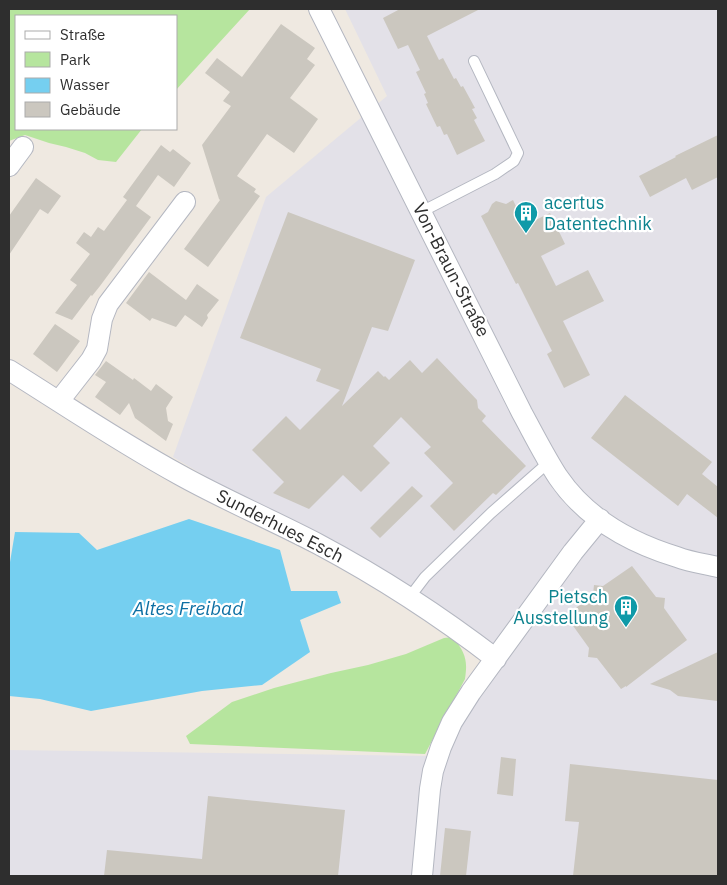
<svg xmlns="http://www.w3.org/2000/svg" width="727" height="885" viewBox="0 0 727 885" font-family="'IBM Plex Sans',sans-serif">
<style>
.industrial{fill:#e3e1e8}
.green{fill:#b6e59e}
.water{fill:#75cff0}
.building{fill:#cbc7bf}
.lines{fill:none;stroke-linecap:round;stroke-linejoin:round}
.service-casing{stroke:#b4b7c1;stroke-width:12}
.minor-casing{stroke:#b4b7c1;stroke-width:22}
.service{stroke:#fff;stroke-width:10}
.minor{stroke:#fff;stroke-width:20}
.labels{text-anchor:middle;stroke-width:4.5;stroke-linejoin:round;paint-order:stroke}
.culture-label{font-size:18px;fill:#0d838f;stroke:#fff;text-anchor:start}
.street-label{font-size:18px;fill:#2e2e2e;stroke:#fff}
.water-label{font-size:19px;font-style:italic;fill:#0d6fa3;stroke:#fff}
</style>
<rect width="100%" height="100%" fill="#efe9e1"/>
<path class="industrial" d="M345,9H718V876H9V750L428,756L495,647L173,457L266,197L387,96Z"/>
<path class="green" d="M9,9H250L176,90V16H16V129H142L116,162L98,160L85,153L66,147L49,143L25,135L9,141Z
M453,637C465,653 468,659 465,679L425,754L190,744L186,736L232,702L274,688L331,673L368,665L406,654L444,638Z"/>
<path class="water" d="M189,519L280,550L291,591H337L341,603L300,620L310,652L262,685L202,691L91,711L40,699L9,696V568L15,532L79,533L97,550Z"/>
<path class="building" d="M400,9H480L427,36L439,60L443,58L454,79L456,78L461,87L463,86L475,108L472,109L477,118L474,120L485,141L457,155L447,134L444,135L440,126L437,127L426,104L428,103L424,94L426,93L416,72L420,70L408,45L398,49L383,18Z
M281,24L315,48L307,59L315,65L290,98L318,119L294,153L267,134L237,176L256,189L254,192L260,196L208,267L184,249L220,200L219,199L202,145L231,106L223,101L230,92L205,73L217,58L242,77Z
M718,135V177L692,190L686,178L650,197L639,176L676,157L675,156Z
M161,145L170,152L173,149L191,163L174,187L158,175L136,206L151,217L100,286L92,296L91,295L72,320L55,313L77,285L70,280L90,254L76,243L84,232L91,237L98,227L104,231L127,200L123,197Z
M36,178L61,196L48,214L40,209L9,255V216Z
M513,200L525,225L550,213L565,244L541,256L556,286L588,270L604,301L563,321L590,375L564,388L547,354L552,351L518,283L516,284L481,216L488,212L492,204L496,201L506,204Z
M288,212L415,260L388,331L372,327L342,406L378,371L384,377L385,376L389,380L410,360L422,373L437,358L477,400L478,408L486,416L482,421L526,466L496,495L493,493L454,531L430,506L453,483L424,453L431,447L401,417L373,446L390,463L361,492L343,475L309,509L273,493L284,482L252,450L286,416L300,430L340,390L316,381L321,369L240,338Z
M149,272L186,300L197,284L219,300L207,315L208,318L202,327L185,315L176,327L152,318L150,321L126,303Z
M55,324L80,341L57,372L33,354Z
M106,361L133,380L134,378L151,391L156,384L173,397L166,408L168,421L173,424L166,441L135,418L129,403L120,415L95,397L106,382L95,375Z
M625,395L712,462L702,474L718,487V518L687,494L678,506L591,438Z
M412,486L423,496L380,538L370,528Z
M632,566L656,597L665,598L664,608L687,640L626,687V686L621,689L597,658L588,657L589,648L566,616L593,594L594,585L603,586Z
M718,652V691L717,701L678,696L670,690L650,684Z
M501,757L516,759L513,796L497,794Z
M570,764L718,780V876H573L579,822L565,821Z
M208,796L345,810L338,876H104L107,850L202,859Z
M445,828L471,831L466,876H440Z"/>
<g class="lines">
<g class="service-casing">
<path id="service" d="M421,212L495,174L514,161L518,153L474,61
M409,598L425,577L491,513L549,462"/>
</g>
<g class="minor-casing">
<path id="minor" d="M319,9L522,413C534,435 545,457 558,477C586,518 631,543 677,557C690,562 705,564 718,567
M9,166L23,147
M9,370C65,405 121,443 180,475C225,500 272,520 318,544C380,577 440,616 496,659
M59,401L91,360L97,349L102,319L108,304L185,202
M422,876L430,789L433,771L441,747L452,722L471,692L573,552L600,519"/>
</g>
<use href="#service" class="service"/>
<use href="#minor" class="minor"/>
</g>
<defs>
<g id="building-pin" transform="scale(1.25)"><path d="M0 17L-7.5 6A9.5 9.5 0 1 1 7.5 6Z" fill="#0f9aa8" stroke="#fff"/><path d="M-4-6H4V6H1V3H-1V6H-4ZM-2.5-4.3h1.7v1.8h-1.7ZM.8-4.3h1.7v1.8H.8ZM-2.5-1h1.7V.8h-1.7ZM.8-1h1.7V.8H.8Z" fill="#fff"/></g>
</defs>
<g fill-rule="evenodd">
<use href="#building-pin" x="526" y="213"/>
<use href="#building-pin" x="626" y="607"/>
</g>
<g class="labels">
<g class="culture-label">
<text x="544" y="209">acertus<tspan x="544" dy="21">Datentechnik</tspan></text>
<text x="608" y="603" text-anchor="end">Pietsch<tspan x="608" dy="21">Ausstellung</tspan></text>
</g>
<g class="street-label">
<text transform="translate(451 270) rotate(63)" y="6">Von-Braun-Straße</text>
<text transform="translate(280 526) rotate(27)" y="6">Sunderhues Esch</text>
</g>
<g class="water-label">
<text x="188" y="615">Altes Freibad</text>
</g>
</g>
<rect width="727" height="885" fill="none" stroke="#2e2e2e" stroke-width="20"/>
<rect x="15" y="15" width="162" height="115" fill="#ffffff" stroke="#ababab"/>
<rect x="25" y="31" width="25" height="8" fill="#ffffff" stroke="#ababab"/>
<text x="60" y="40" font-size="15" fill="#2e2e2e">Straße</text>
<rect x="25" y="52" width="25" height="15" fill="#b6e59e" stroke="#ababab"/>
<text x="60" y="65" font-size="15" fill="#2e2e2e">Park</text>
<rect x="25" y="78" width="25" height="15" fill="#75cff0" stroke="#ababab"/>
<text x="60" y="90" font-size="15" fill="#2e2e2e">Wasser</text>
<rect x="25" y="102" width="25" height="15" fill="#cbc7bf" stroke="#ababab"/>
<text x="60" y="115" font-size="15" fill="#2e2e2e">Gebäude</text>
</svg>
